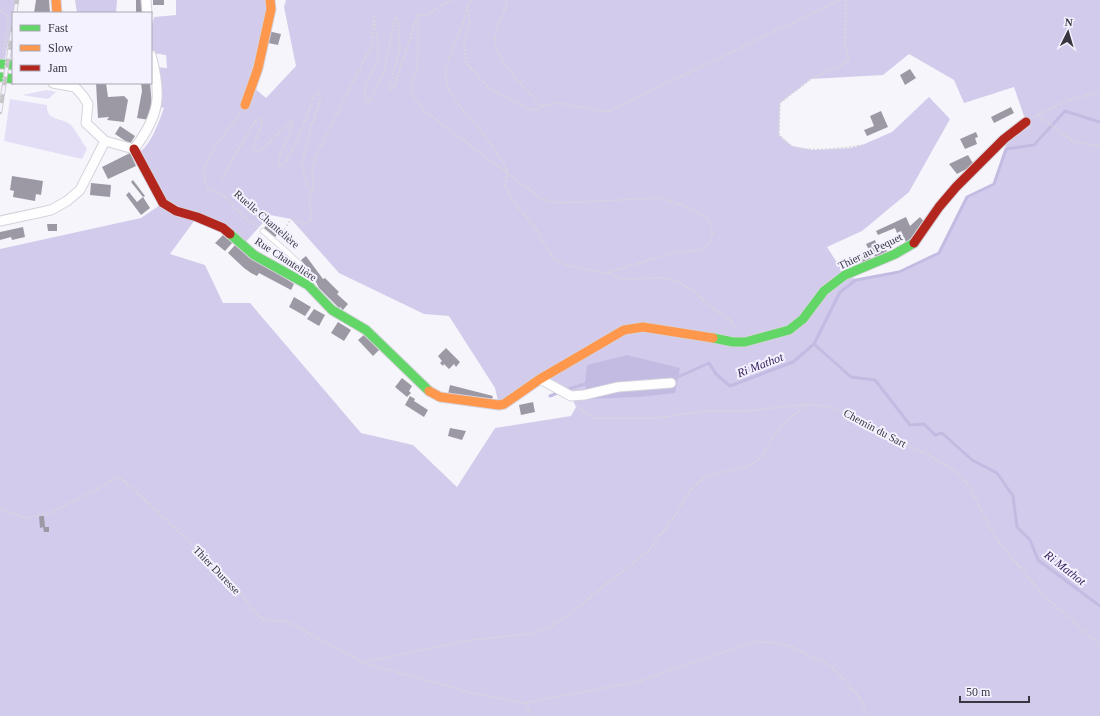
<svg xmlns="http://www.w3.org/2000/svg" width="1100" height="716" viewBox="0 0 1100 716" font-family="'Times New Roman',serif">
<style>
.green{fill:#e3def6}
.forest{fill:#d3cbec;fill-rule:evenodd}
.water{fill:#c4bbe2}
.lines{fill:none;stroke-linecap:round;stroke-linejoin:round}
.stream{stroke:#c4bbe2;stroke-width:3}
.building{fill:#9c99a5}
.lane-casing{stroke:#d5d2dc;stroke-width:6}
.street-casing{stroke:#d5d2dc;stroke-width:11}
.fast-casing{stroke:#d5d2dc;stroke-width:11}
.slow-casing{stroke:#d5d2dc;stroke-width:11}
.jam-casing{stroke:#d5d2dc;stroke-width:11}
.path{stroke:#d8d7da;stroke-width:1.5;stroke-dasharray:2 2;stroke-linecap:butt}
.lane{stroke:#fefefe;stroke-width:4.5}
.street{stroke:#fefefe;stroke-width:9}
.fast{stroke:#63d668;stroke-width:9}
.slow{stroke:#ff974d;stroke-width:9}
.jam{stroke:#b3261e;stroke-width:9}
.rail-casing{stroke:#c6c5c7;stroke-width:4.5}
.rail{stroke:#f4f2fe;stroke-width:3;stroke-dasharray:9;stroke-linecap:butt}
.path-bridge{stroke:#d8d7da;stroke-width:1.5;stroke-dasharray:2 2;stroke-linecap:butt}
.labels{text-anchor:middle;stroke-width:4;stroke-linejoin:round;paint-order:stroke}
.street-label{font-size:11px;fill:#393642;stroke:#f4f2fe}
.water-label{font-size:12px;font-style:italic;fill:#3a2363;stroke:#f4f2fe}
</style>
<rect width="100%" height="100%" fill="#f6f5fb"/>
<path class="green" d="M47,90L56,92L48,99L22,95Z
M10,99L47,105C46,122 63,117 71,125C77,132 82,142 87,149L82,159L4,141Z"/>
<path class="forest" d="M0,0H18L15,13H13V19L4,62H0Z
M75,0H117L116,13H77Z
M176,0H270L252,86L266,98L296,66L284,7L286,0H1100V716H0V249L141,218L163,203L137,154C150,147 159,122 164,108L156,106L154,67L167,68L166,55L151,53V28L154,17L176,15ZM909,54L954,80L964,103L1014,87L1026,122L1004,139L1006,149L994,184L967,197L939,253L899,272L856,279L845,275L827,247L862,231L909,192L950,119L929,97L892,132L862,145L850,148L813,150L792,146L779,135L780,103L811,79L883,75ZM270,215L291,219L339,273L424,314L449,316L495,388L499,405L540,379L571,396L576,407L571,416L495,428L457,487L413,445L361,433L250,303H223L205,265L170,254L197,217L243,245Z"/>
<path class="water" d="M627,355L680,368L675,393L639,397L587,399L585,383L587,365Z"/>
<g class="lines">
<path class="stream" d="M814,344L840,292L856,280L899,272L939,253L967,197L994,184L1006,149L1034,145L1065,111L1100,122
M674,377H678L709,363L716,374L730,386L793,362L814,344L851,377L875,380L910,425L924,424L935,435L942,433L972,460L997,473L1013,496L1017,527L1030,540L1038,560L1100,606
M565,390L588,383
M550,396L560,392"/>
</g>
<path class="building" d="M36,0H49L50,13H34Z
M136,0H143V13H136Z
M153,0H164V5H153Z
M268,31L281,34L278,45L268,43Z
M910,69L916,78L905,85L900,75Z
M96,83H106L108,97L124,96L128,100L124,122L107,120L109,117L98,118Z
M141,83H150L152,106L149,120L137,118L142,91Z
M1011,107L1014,113L994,123L991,117Z
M881,111L888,127L867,136L864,130L874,126L870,116Z
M120,126L135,136L130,144L115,134Z
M976,132L978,137L975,138L977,144L965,149L960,139Z
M130,153L136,166L108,179L102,167Z
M968,155L974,165L957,174L949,164Z
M12,176L43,181L41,195L36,194L35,201L13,197L14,191L10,190Z
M133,180L145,196L143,197L131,182Z
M91,183L111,185L110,197L90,195Z
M129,192L137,202L143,197L150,208L141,215L126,195Z
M906,217L910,226L920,217L926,224L915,237L906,242L901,231L897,233L895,228L878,235L876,231Z
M269,222L280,231L275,237L264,228Z
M47,224H57V231H48Z
M23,227L25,237L12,240L11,237L0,240V232Z
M224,234L233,242L225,251L215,243Z
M875,240L878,247L884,245L887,251L875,257L872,249L869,250L866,244Z
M235,245L294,284L291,290L259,273L257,276L251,273L244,268L228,253Z
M867,250L871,259L861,263L857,255Z
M306,256L323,279L325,278L339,292L337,294L348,304L343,310L340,307L339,308L319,288L312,274L301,260Z
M294,297L311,307L305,316L289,307Z
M314,309L325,315L319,326L307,319Z
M338,322L351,330L344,341L331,333Z
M365,334L379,350L373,356L358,340Z
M446,348L460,362L456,367L454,364L449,369L444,364L443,366L440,363L442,361L438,356Z
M402,378L412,386L409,391L411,393L407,397L395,387Z
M450,385L493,396L491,402L448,394Z
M410,396L415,399L414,401L428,410L424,417L405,405Z
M533,402L535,412L521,415L519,405Z
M450,428L466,431L462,440L448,436Z
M39,516H44L45,527H49V532H44L43,527L40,528Z"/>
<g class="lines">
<g class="lane-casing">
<path id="lane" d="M263,231L285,250L305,269L307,282"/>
</g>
<g class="street-casing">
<path id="street" d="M146,0L147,13
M53,83L75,87L83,96L88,104L86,123L105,141L134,149C160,115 162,95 151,55
M0,221L51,210L67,201L80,190L105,141
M540,379L571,396L584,395L618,387L671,383"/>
</g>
<g class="fast-casing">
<path id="fast" d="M0,64L13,65
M0,77L13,79
M230,234L254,255L308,285L332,310L366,330L429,391
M713,338L733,342H745L789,330L803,319L824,291L845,275L895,254L914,243"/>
</g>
<g class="slow-casing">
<path id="slow" d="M56,0L57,13
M245,105L258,68L271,9L270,0
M429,391L440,397L499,405L504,404L540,379L624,330L643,327L713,338"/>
</g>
<g class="jam-casing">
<path id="jam" d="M134,149L163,203L176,211L197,217L223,228L230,234
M914,243L939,207L956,187L1004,139L1026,122"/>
</g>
<path class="path" d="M451,0L426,15L418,14V49L417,69L411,85L414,97L424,111L542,199L556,203L661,198L693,209L708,219L713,232L709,244L700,250L672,253L606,273
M471,0C466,7 466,15 463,23C457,39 449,53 446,70C442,93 471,118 484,135C492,145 499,157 506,168L507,173L505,187L513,201L534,226L552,257L565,265L606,273L622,279L661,278L679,282L696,293L714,309L731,321L738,331
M507,0C505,14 495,26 495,41C496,60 528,91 540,106L559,103L600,111H609L840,0
M846,0L845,44L849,59L845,63L811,79L780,103L779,134C782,138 786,142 790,145C803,153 847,148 862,145
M468,6L470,21L464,42L466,63L489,88L528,109L539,110L540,106
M0,10L8,17V28H11L8,46
M3,53L8,28
M240,114C230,128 205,156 204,173C204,179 206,184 208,189L224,196L244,217L258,227
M1038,115L1074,142L1100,146
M1034,117C1054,105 1077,96 1100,93
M221,180L255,121L259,119L262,120C261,130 255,139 253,148L257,152L263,149L292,120C292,137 279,149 278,166L284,164L297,141L314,97L317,93H320V102L310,129L302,164L308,189L313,191
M280,236L291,219L303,224L312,220L309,201L314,186L312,172L316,156L343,101L372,45L374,15L378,46V59L366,84L365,93L367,103L372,99L385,67L395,17L398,21L400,50L390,85V89L394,87L418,14
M576,406L593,418H655L705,411H746L808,404L832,407L857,417L894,440L927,454L955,471L970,486L979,506L996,538L1041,593L1100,645
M0,509L27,518L48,514L120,477L234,584L253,610L261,618L270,621H286L364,663L476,694L526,703L531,716
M365,662L464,641L537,633L563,619L649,550L676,514L692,488L706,476L746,467L762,457L772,438L786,421L808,404
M526,703L640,681L756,641L785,644L830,665L861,699L867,716"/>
<use href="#lane" class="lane"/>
<use href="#street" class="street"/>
<use href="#fast" class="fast"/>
<use href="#slow" class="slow"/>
<use href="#jam" class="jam"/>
<g class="rail-casing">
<path id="rail" d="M15,13L17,0
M0,112L13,27"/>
</g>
<use href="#rail" class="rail"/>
<path class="path-bridge" d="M0,99L8,46"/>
</g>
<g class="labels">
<g class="street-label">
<text transform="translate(267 219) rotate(41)" y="4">Ruelle Chantelière</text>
<text transform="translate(870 251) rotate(-26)" y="4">Thier au Pequet</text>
<text transform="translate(286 259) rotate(33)" y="4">Rue Chantelière</text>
<text transform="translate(875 428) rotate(28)" y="4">Chemin du Sart</text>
<text transform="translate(217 570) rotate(46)" y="4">Thier Duresse</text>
</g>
<g class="water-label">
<text transform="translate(760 365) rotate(-21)" y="4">Ri Mathot</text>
<text transform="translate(1065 568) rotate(38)" y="4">Ri Mathot</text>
</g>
</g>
<rect x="12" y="12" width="140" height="72" fill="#f4f2fe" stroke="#a9a7b3"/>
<rect x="20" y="25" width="20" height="6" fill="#63d668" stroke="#a9a7b3"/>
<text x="48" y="32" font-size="12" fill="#393642">Fast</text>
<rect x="20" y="45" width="20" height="6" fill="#ff974d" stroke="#a9a7b3"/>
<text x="48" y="52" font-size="12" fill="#393642">Slow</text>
<rect x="20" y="65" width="20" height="6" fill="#b3261e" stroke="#a9a7b3"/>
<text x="48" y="72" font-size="12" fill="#393642">Jam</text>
<g transform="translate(1068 32) rotate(5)" stroke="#f4f2fe" stroke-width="3" paint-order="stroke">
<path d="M0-3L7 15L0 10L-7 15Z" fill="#393642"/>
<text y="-6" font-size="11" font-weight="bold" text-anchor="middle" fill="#393642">N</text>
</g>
<path d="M960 696v6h69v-6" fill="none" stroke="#393642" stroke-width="2"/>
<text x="966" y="696" font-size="12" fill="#393642" stroke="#f4f2fe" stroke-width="3" paint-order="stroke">50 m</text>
</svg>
